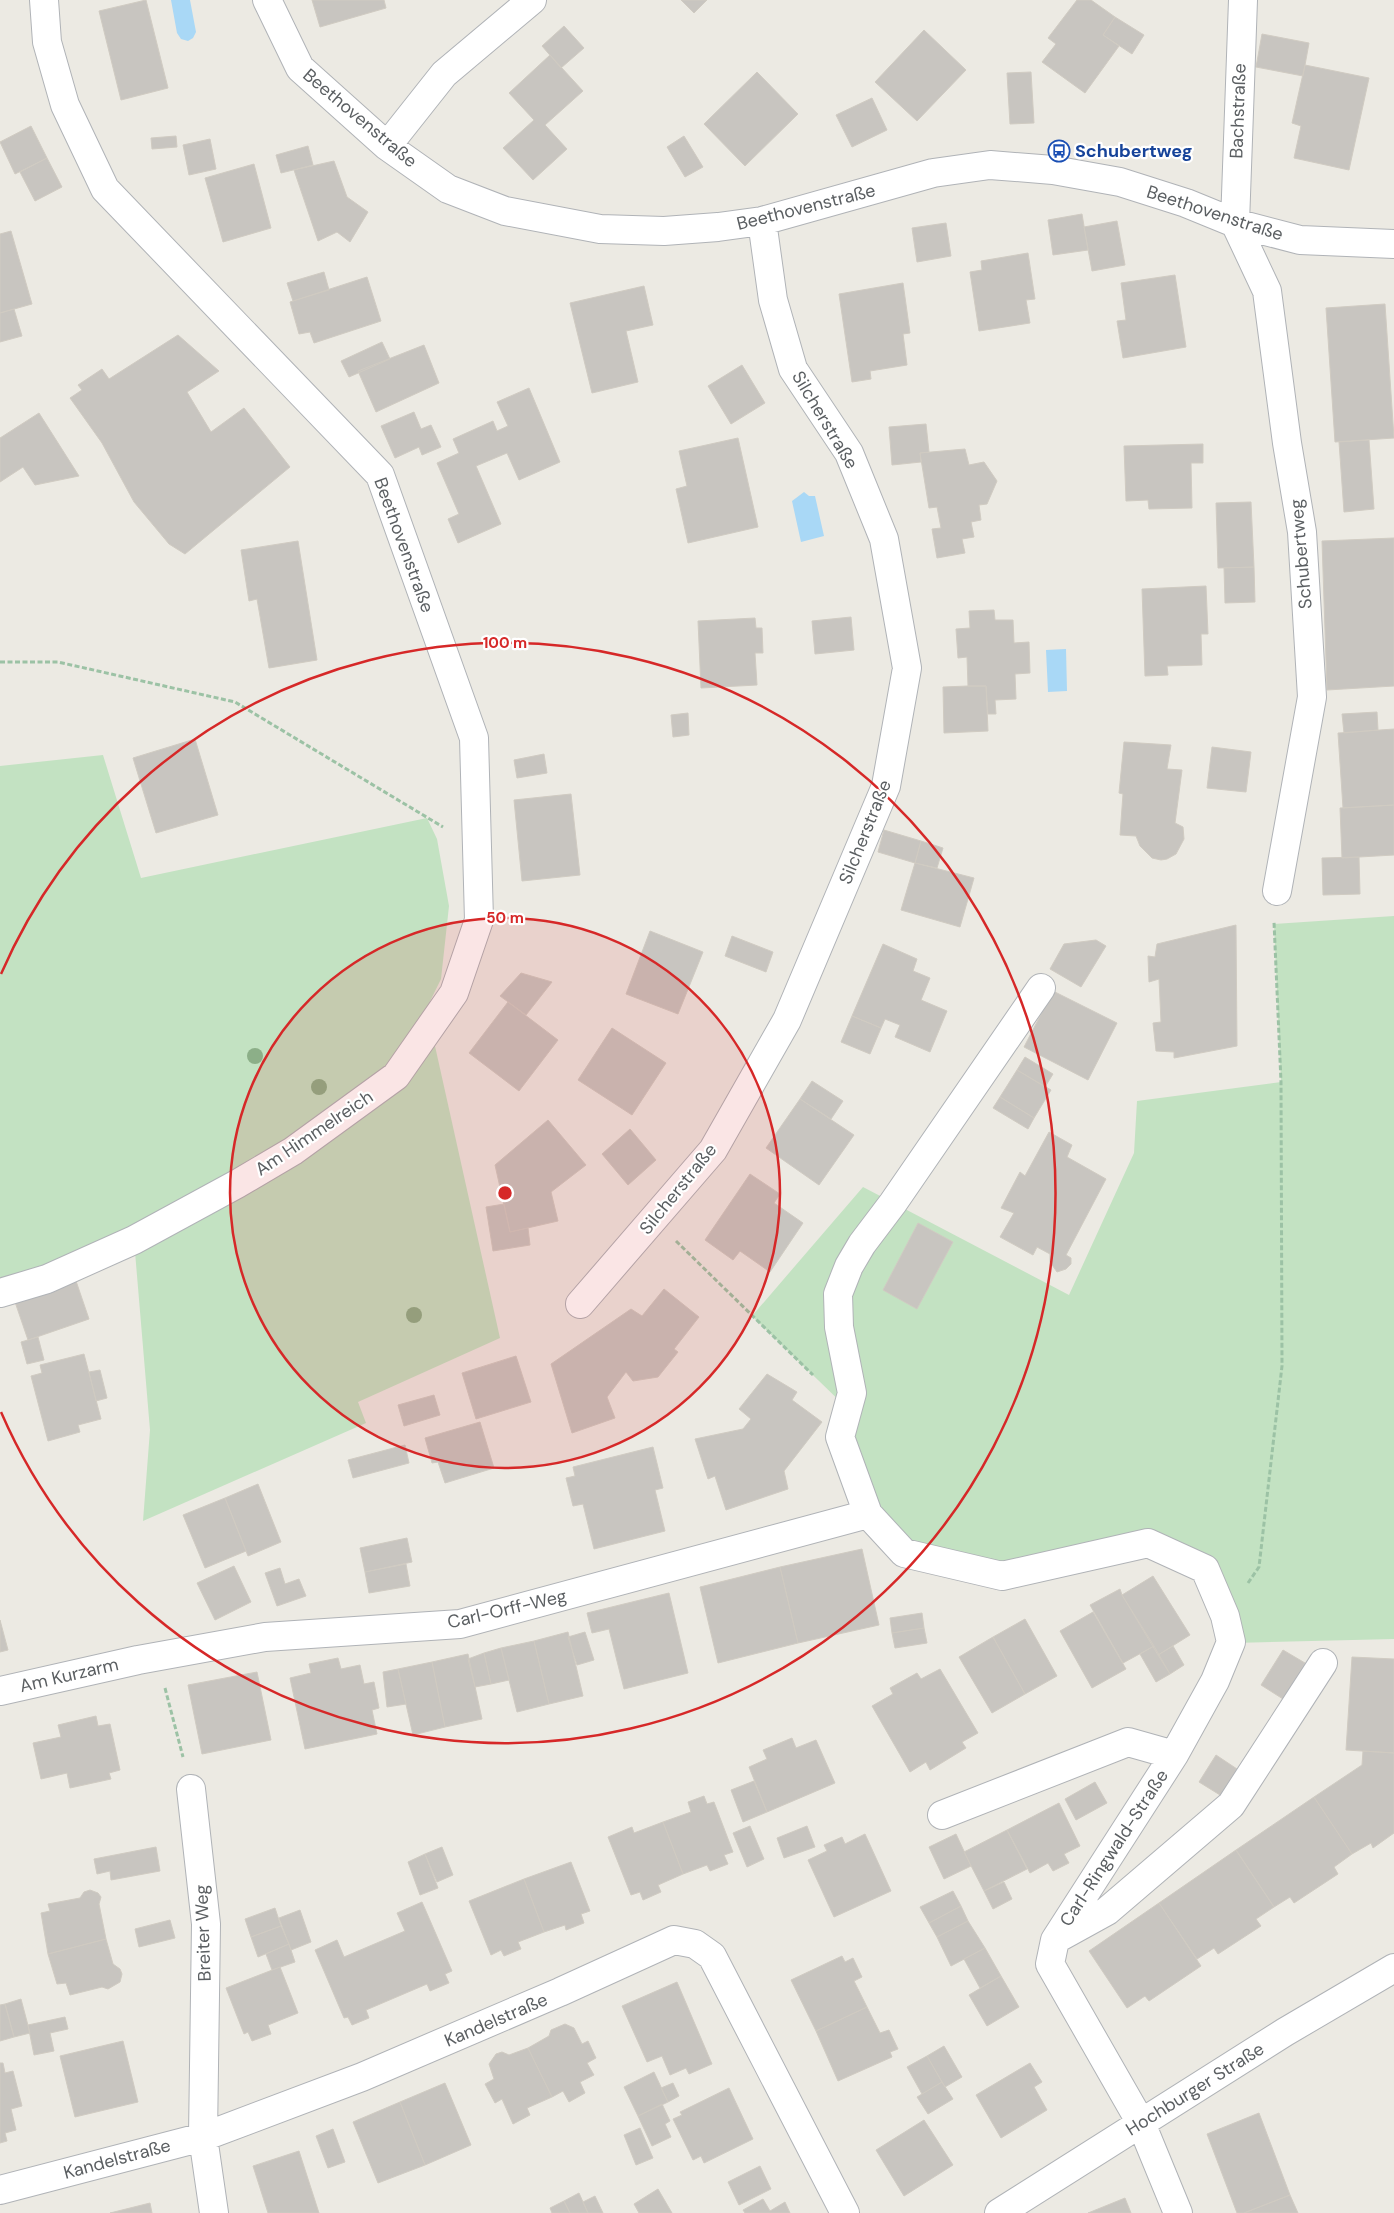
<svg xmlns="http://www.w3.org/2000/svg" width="1394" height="2213" viewBox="0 0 1394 2213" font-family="'DM Sans',sans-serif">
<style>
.green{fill:#c3e2c2}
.water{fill:#a9d8f6}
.building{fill:#c8c5c0;stroke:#d0cbc2}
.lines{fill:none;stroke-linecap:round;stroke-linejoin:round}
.minor-casing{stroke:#b0b3b7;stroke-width:30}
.path{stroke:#9cc2a5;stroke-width:3;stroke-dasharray:5 2.5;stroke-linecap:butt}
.minor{stroke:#fff;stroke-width:28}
.tree{fill:#8caf88}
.ring{fill:none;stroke:#d62828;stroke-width:2.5}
.labels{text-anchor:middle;stroke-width:4.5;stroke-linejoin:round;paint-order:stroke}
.street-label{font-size:18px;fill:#5b5f62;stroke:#fff}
.transit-label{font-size:18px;font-weight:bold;fill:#164399;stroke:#fff;text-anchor:start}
.centre{fill:#d62828;stroke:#fff;stroke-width:2.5}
.ring-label{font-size:15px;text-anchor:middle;font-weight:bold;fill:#d62828;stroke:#fff;stroke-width:4.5;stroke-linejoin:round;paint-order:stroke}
</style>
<rect width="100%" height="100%" fill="#eceae3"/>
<path class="green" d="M103,755L141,878L427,818L437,839L449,906L441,979L418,1026L435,1046L500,1338L358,1402L366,1423L143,1521L150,1430L134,1240L0,1290V766Z
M1394,916V1639L1233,1643L1210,1566L1151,1540L1001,1573L906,1551L872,1510L843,1437L850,1411L752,1316L863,1187L1069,1295L1134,1153L1137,1101L1281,1082L1274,924Z"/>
<path class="water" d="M171,0H190L196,32L193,38L188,41L181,39L177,33Z
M804,492L809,496H815L824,536L801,542L792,501Z
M1066,649L1067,691L1048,692L1046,650Z"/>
<path class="building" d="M146,0L168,88L121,100L99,11Z
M312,0H384L386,8L320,27Z
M681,0H707L694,13Z
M1077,0H1091L1115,17L1103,35L1119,46L1085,93L1042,62L1056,44L1048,38Z
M1115,17L1144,35L1132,54L1103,35Z
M564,26L584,48L561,68L542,46Z
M924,30L966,70L917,121L875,82Z
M1262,34L1309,43L1303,76L1256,67Z
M550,55L583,91L545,125L567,149L533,180L503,148L534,120L509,93Z
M1305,65L1369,78L1349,170L1294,158L1301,126L1292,123Z
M757,72L798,114L745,166L704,124Z
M1031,72L1034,123L1010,124L1007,73Z
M872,98L887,130L852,147L836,115Z
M31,126L47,158L15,174L0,142Z
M176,136L177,147L152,149L151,138Z
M684,136L703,167L685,177L667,147Z
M210,139L216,169L189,175L183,145Z
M308,146L313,165L281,173L276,155Z
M47,158L62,187L35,201L20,172Z
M334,161L347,197L368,212L350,242L337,232L318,241L294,170Z
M254,164L271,228L223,242L205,178Z
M1082,214L1088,250L1053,255L1048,220Z
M1117,221L1125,265L1092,271L1084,227Z
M946,223L951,256L917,262L912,228Z
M11,231L32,304L0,313V234Z
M1028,253L1035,299L1026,300L1030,323L979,331L970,272L982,270L981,261Z
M324,272L329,290L293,301L287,283Z
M1175,275L1186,347L1123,358L1117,321L1126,320L1121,283Z
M367,277L381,321L314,343L310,332L299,334L290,302Z
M903,283L910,333L903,334L907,365L870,371L871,379L852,382L839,294Z
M644,286L653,325L626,331L638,382L592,393L570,303Z
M1385,304L1394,438L1335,442L1326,308Z
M14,309L22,336L0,342V313Z
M178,335L219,371L187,392L211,432L244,408L290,467L185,554L169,544L134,502L102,443L70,398L82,390L78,385L102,369L109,379Z
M382,342L390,359L349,377L341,361Z
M424,345L439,383L376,412L358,371Z
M742,365L765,403L731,424L708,386Z
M529,388L560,462L519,480L507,453L476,466L501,524L458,543L448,519L459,514L437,463L459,453L453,439L493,421L497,431L508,426L497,402Z
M414,412L421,429L431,425L441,447L422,455L419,447L395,458L381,426Z
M39,413L79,476L35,485L23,467L0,482V438Z
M926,424L929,452L920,453L921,462L892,465L889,427Z
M738,438L758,527L688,543L676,489L687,486L679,451Z
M1369,440L1374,509L1344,512L1339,442Z
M1203,444V463H1191L1192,508L1149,509L1148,500L1126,501L1124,446Z
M965,449L969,465L984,462L997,481L987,504L979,505L981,520L971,522L974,537L962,539L965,553L937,558L932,529L941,528L937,507L929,508L920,453Z
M1251,502L1254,567L1218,568L1216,503Z
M1394,538V686L1327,690L1322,541Z
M298,541L317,660L269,668L257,599L249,601L241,550Z
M1254,567L1255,602L1225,603L1224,568Z
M1206,586L1208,634H1201L1202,665L1167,666L1168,675L1145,676L1142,589Z
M994,610L995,620H1013L1014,643L1029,642L1030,673L1015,674L1016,699L995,700L996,714H988L986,686H968L967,657L958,658L956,629L970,628L969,611Z
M851,617L854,650L815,654L812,621Z
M755,618L756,628H762L763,653H755L757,685L701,688L698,621Z
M968,686H986L988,731L944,733L943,687Z
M1377,712L1378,730L1344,733L1342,714Z
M688,713L689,735L673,737L671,715Z
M1394,729V805L1343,808L1338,733Z
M195,739L218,815L156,833L133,758Z
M1124,742L1171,745L1167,769L1182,770L1175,823L1183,827L1184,839L1176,854L1167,859L1161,860L1152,858L1140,846L1136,836L1120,835L1123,794L1119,793Z
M1212,747L1251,752L1246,792L1207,788Z
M544,754L547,773L517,778L514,760Z
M571,794L580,875L522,881L514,800Z
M1394,805V855L1342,858L1340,808Z
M884,830L921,841L915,863L878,852Z
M921,841L943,848L937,868L915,863Z
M1359,857L1360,894L1323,895L1322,858Z
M915,863L974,878L960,927L901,910Z
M1236,925L1237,1046L1174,1058V1052L1156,1051L1153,1023L1161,1022L1159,979L1149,982L1148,956L1155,957L1157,944Z
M650,931L703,952L678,1014L626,994Z
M732,936L773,952L766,972L725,956Z
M1096,940L1106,946L1081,987L1050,969L1064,944Z
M883,944L917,959L913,971L930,978L921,1000L947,1011L930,1052L895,1037L900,1025L885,1019L881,1028L852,1016Z
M521,973L552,982L526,1015L500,996Z
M1053,991L1117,1023L1088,1080L1024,1047Z
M508,1002L558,1040L519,1091L469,1053Z
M852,1016L881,1028L870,1054L841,1042Z
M612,1028L666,1063L632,1115L578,1080Z
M1025,1057L1053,1074L1045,1087L1017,1070Z
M1017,1070L1051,1090L1034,1118L1000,1097Z
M812,1081L843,1101L831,1119L800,1099Z
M1000,1097L1034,1118L1028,1129L993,1108Z
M800,1099L854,1135L819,1185L766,1148Z
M548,1120L586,1165L551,1192L558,1221L510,1232L495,1165Z
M630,1129L656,1160L628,1185L602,1154Z
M1049,1132L1072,1145L1067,1157L1106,1179L1066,1255L1071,1258V1264L1066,1269L1057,1272L1050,1262V1254L1037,1247L1033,1255L1000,1237L1014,1213L1001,1208L1020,1172L1025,1176Z
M750,1174L780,1194L774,1203L803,1223L770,1272L740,1251L733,1260L705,1240Z
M504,1204L510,1232L528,1228L530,1245L493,1251L486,1207Z
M918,1223L953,1242L917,1309L883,1290Z
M75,1278L89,1319L28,1340L14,1299Z
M664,1289L699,1317L674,1349L678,1352L658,1377L633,1381L626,1372L607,1397L615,1418L572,1433L551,1364L631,1309L642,1316Z
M38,1337L44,1360L27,1364L21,1342Z
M84,1354L101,1419L78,1425L80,1432L48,1441L31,1376L42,1373L40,1365Z
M516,1356L531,1402L476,1419L462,1373Z
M100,1370L107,1398L96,1401L89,1372Z
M767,1374L797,1392L792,1400L822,1422L784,1471L788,1489L726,1510L715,1476L708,1479L695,1439L743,1429L751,1419L739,1409Z
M434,1395L440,1415L404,1426L398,1405Z
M480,1422L494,1468L445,1483L438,1462L432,1463L425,1438Z
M405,1445L409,1463L353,1478L348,1460Z
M653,1447L663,1488L655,1490L665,1531L594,1549L583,1504L573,1506L566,1478L575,1476L573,1467Z
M258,1484L281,1542L248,1556L225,1498Z
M225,1498L246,1551L205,1568L183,1515Z
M407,1538L412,1562L365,1572L360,1548Z
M862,1549L879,1625L798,1643L780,1567Z
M406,1564L410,1586L369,1593L365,1572Z
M234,1566L251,1602L215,1620L197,1583Z
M780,1567L798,1643L718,1663L700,1587Z
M280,1568L285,1584L299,1579L306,1596L277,1606L265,1573Z
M1153,1576L1190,1635L1158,1655L1122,1595Z
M1120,1589L1122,1595L1154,1646L1123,1663L1090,1605Z
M669,1593L688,1673L624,1689L609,1629L592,1633L587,1613Z
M1093,1612L1126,1669L1092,1688L1060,1631Z
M922,1613L924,1628L892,1633L890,1618Z
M1025,1619L1057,1676L1025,1694L993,1637Z
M0,1620L8,1650L0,1652Z
M924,1628L927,1643L895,1648L892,1633Z
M568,1632L583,1696L549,1704L534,1641Z
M585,1632L594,1660L577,1665L568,1637Z
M993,1637L1025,1694L992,1713L959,1657Z
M534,1641L549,1704L517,1712L501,1648Z
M1154,1646L1170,1674L1156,1682L1140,1654Z
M1173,1646L1184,1665L1170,1674L1158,1655Z
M501,1648L509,1680L491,1684L484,1653Z
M1283,1650L1305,1663L1283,1699L1261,1685Z
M484,1653L491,1684L475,1687L468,1659Z
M468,1654L482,1719L445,1727L432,1662Z
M1352,1657L1394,1659V1753L1346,1750Z
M338,1658L341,1669L360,1665L364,1684L374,1682L379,1708L372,1710L377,1734L305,1749L290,1678L311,1673L309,1664Z
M432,1662L445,1727L413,1735L398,1669Z
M398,1669L406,1704L387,1707L383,1672Z
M940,1669L978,1733L962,1742L966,1748L930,1770L926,1762L910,1772L872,1706L893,1694L890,1688L917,1673L921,1679Z
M257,1672L271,1740L202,1754L188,1685Z
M96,1716L98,1726L110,1724L120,1770L109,1773L111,1779L70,1788L67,1773L41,1779L33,1743L61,1737L58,1725Z
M792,1738L796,1748L816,1740L835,1783L767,1812L749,1767L767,1759L763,1750Z
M1363,1751L1394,1753V1833L1373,1848L1371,1843L1352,1854L1314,1797L1362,1765Z
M1216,1755L1237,1769L1220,1795L1199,1782Z
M754,1781L767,1812L743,1822L731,1790Z
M1095,1782L1107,1803L1076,1820L1065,1799Z
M704,1796L707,1804L714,1802L733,1852L724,1855L728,1864L710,1871L707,1865L683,1874L663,1822L691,1812L688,1802Z
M1314,1797L1352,1854L1334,1867L1338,1874L1294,1903L1290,1897L1274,1907L1236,1850Z
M1059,1803L1080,1846L1064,1854L1069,1863L1053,1871L1048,1863L1030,1873L1007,1830Z
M663,1822L683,1874L658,1885L661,1892L643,1900L640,1892L631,1895L608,1837L632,1827L634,1833Z
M750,1826L764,1859L747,1867L733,1833Z
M807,1826L815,1847L784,1858L777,1838Z
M1007,1830L1027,1869L984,1891L964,1852Z
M865,1834L891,1891L834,1917L808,1860L827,1851L824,1845L842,1837L845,1844Z
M956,1834L971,1866L944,1879L929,1847Z
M156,1847L160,1871L111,1880L110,1871L97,1874L94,1859Z
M442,1847L453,1875L437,1882L425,1854Z
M1236,1850L1274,1907L1256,1919L1261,1926L1218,1954L1214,1948L1197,1959L1159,1903Z
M425,1854L438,1888L420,1895L408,1862Z
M571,1862L590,1911L581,1914L584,1923L566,1930L565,1925L544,1932L524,1879Z
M524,1879L544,1932L518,1942L521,1949L504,1956L501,1950L491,1955L469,1901Z
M1004,1882L1012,1899L993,1909L984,1891Z
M90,1890L98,1893L101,1897L99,1904L106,1939L48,1954L41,1913L50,1911L48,1904L80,1898L84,1892Z
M953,1891L961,1906L929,1923L920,1907Z
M422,1902L452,1971L445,1974L449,1983L430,1991L427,1984L366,2010L369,2018L352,2025L348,2017L344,2018L315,1950L337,1940L344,1957L405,1931L397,1913Z
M1159,1903L1201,1966L1149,2001L1145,1996L1127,2008L1089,1951Z
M961,1906L968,1921L937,1937L929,1923Z
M275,1908L281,1926L251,1937L245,1919Z
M300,1910L311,1942L291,1950L279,1918Z
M170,1920L175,1938L139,1947L135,1929Z
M968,1921L985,1948L951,1966L937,1937Z
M281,1926L289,1944L258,1957L251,1937Z
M106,1939L113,1964L120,1969L122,1974L120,1982L108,1989L102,1987L70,1995L66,1983L57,1984L48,1954Z
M289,1944L295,1962L272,1970L266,1954Z
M985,1948L1001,1976L980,1988L964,1959Z
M842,1956L845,1962L853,1958L862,1977L854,1981L867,2007L816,2031L791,1980Z
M280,1967L298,2013L268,2025L271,2034L252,2041L248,2032L244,2034L226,1988Z
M1001,1976L1019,2007L987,2026L969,1995Z
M677,1982L712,2064L689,2074L686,2068L670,2075L662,2056L647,2062L622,2006Z
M21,1999L30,2033L14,2037L5,2004Z
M5,2004L14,2037L0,2041V2005Z
M867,2007L880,2033L889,2030L898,2049L890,2052L892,2057L838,2081L816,2031Z
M65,2017L68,2029L50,2033L54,2051L34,2055L28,2025Z
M565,2024L574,2028L582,2044L588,2041L596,2058L587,2063L594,2075L580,2082L585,2093L569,2102L563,2091L552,2097L528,2048L549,2036L551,2030Z
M123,2041L138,2102L75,2117L60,2056Z
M944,2046L962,2077L945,2087L927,2056Z
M528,2048L552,2097L527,2108L530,2115L513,2124L502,2099L495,2103L485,2084L494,2079L489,2064L496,2054L502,2052L509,2055Z
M927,2056L942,2082L922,2094L907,2067Z
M0,2063H3L5,2073L13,2071L22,2106L11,2109L16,2130L5,2133L7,2141L0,2143Z
M1030,2063L1042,2082L1034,2087L1047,2110L1001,2138L976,2095Z
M654,2072L668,2102L638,2116L624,2087Z
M942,2082L953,2099L928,2114L917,2097Z
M445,2083L471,2145L425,2165L400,2102Z
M673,2083L679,2096L668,2102L661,2088Z
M729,2088L753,2139L704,2163L701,2156L693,2160L673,2119L682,2115L680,2112Z
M400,2102L425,2165L378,2183L353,2122Z
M662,2104L670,2121L665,2124L671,2137L652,2146L638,2116Z
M1259,2113L1290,2195L1244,2213H1237L1207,2134Z
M924,2120L953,2165L904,2196L876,2150Z
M640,2128L653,2158L636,2165L624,2135Z
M333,2129L345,2162L328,2168L316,2136Z
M299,2151L319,2213H268L253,2166Z
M760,2166L771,2189L739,2205L728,2182Z
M658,2189L672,2213H639L634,2204Z
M579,2193L583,2202L588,2213H570L564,2201Z
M1290,2195L1298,2213H1244Z
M595,2196L603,2213H588L583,2202Z
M1125,2198L1131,2213H1088Z
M763,2199L770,2211L785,2202L790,2213H745L743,2210Z
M564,2201L570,2213H552L550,2208Z
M150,2203L152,2213H110Z"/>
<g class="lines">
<g class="minor-casing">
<path id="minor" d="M267,0L300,68L387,146L448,189L505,211L600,229L664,231L718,227L762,221L933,173L990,165L1053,170L1120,182L1186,203L1235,223L1300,240L1394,244
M1243,0L1235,223L1267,291L1287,443L1302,532L1312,697L1277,891
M387,146L444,74L532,0
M1041,988L893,1203L862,1244L849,1266L838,1294L839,1327L852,1393L840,1437L868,1514L904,1553L1002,1576L1148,1543L1205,1569L1225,1616L1231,1642L1215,1681L1174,1755L1055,1940L1050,1964L1141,2123L1178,2213
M0,1293L47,1279L134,1240L237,1184L293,1151L396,1076L454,993L479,920L474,738L380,475L105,189L65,105L47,42L44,0
M580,1304L713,1150L787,1020L886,786L907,668L884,539L849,453L793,369L773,300L762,221
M0,1691L138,1660L265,1637L460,1624L868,1514
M191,1789L206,1924L203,2137L214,2213
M942,1815L1128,1742L1174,1755
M1058,1938L1107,1911L1231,1805L1323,1663
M0,2190L203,2137L362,2077L560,1992L674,1940L695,1944L712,1956L845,2213
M999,2213L1285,2032L1394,1968"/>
</g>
<path class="path" d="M0,662H58L235,702L443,827
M676,1241L813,1375
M1248,1583L1259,1567L1282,1366L1281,1082L1274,922
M165,1688L183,1757"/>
<use href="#minor" class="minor"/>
</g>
<g class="tree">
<circle cx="255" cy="1056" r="8"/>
<circle cx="319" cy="1087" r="8"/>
<circle cx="414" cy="1315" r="8"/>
</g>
<circle cx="505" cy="1193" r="275" fill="#d62828" fill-opacity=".12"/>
<g class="ring">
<circle cx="505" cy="1193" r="275"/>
<path d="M1 974A550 550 0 1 1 1 1412"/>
</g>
<defs>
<g id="bus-ring" transform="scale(1.125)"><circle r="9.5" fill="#fff" stroke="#1a4fb4" stroke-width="1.5"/><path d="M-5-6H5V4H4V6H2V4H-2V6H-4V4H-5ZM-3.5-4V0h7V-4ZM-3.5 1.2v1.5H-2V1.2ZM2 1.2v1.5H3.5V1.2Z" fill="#1a4fb4"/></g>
</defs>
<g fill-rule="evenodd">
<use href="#bus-ring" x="1059" y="151"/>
</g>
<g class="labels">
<g class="street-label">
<text transform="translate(1238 111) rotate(-88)" y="6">Bachstraße</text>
<text transform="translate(360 118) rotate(40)" y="6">Beethovenstraße</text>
<text transform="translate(806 207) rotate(-14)" y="6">Beethovenstraße</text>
<text transform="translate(1215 213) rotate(18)" y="6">Beethovenstraße</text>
<text transform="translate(825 420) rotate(59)" y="6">Silcherstraße</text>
<text transform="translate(404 545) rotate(70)" y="6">Beethovenstraße</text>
<text transform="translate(1301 554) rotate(-95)" y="6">Schubertweg</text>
<text transform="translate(865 832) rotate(-68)" y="6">Silcherstraße</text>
<text transform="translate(314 1133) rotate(-34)" y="6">Am Himmelreich</text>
<text transform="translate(678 1189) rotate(-51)" y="6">Silcherstraße</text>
<text transform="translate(507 1609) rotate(-13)" y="6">Carl-Orff-Weg</text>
<text transform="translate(69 1675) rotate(-13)" y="6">Am Kurzarm</text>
<text transform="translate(1114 1848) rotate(-57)" y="6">Carl-Ringwald-Straße</text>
<text transform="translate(203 1933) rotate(-92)" y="6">Breiter Weg</text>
<text transform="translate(496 2020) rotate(-23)" y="6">Kandelstraße</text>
<text transform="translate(1195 2089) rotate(-32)" y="6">Hochburger Straße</text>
<text transform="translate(117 2159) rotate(-15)" y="6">Kandelstraße</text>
</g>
<g class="transit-label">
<text x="1075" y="157">Schubertweg</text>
</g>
</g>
<circle cx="505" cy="1193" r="8" class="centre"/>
<g class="ring-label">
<text x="505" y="648">100 m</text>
<text x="505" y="923">50 m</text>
</g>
</svg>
